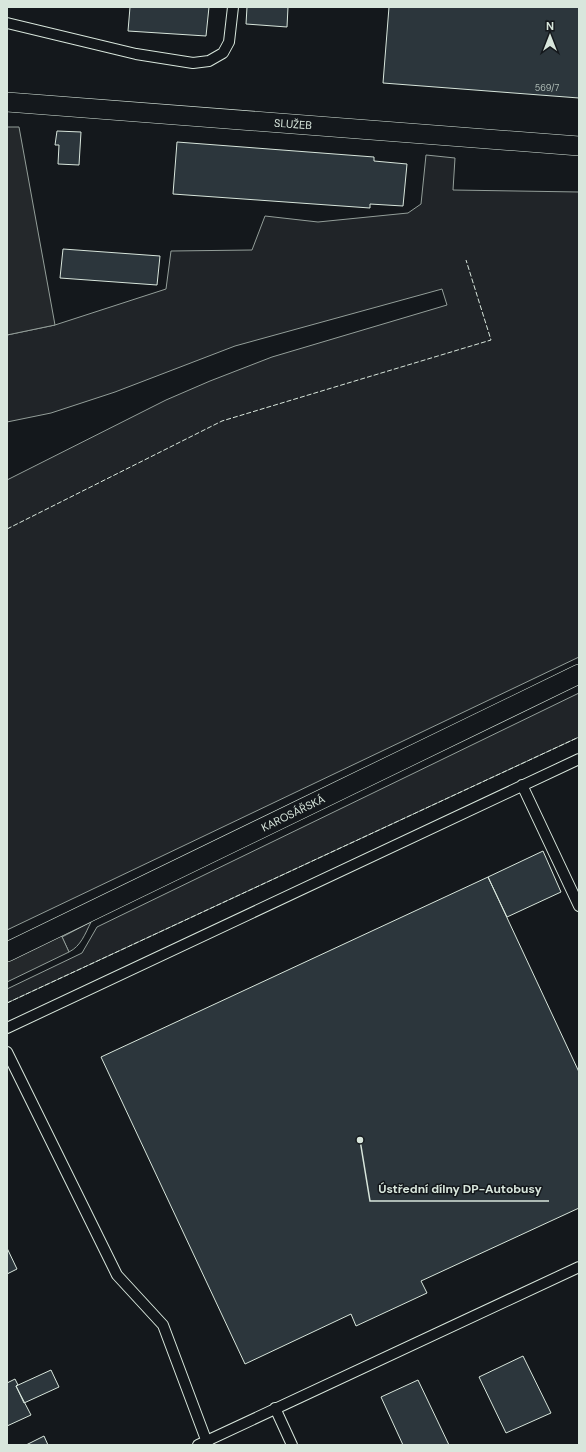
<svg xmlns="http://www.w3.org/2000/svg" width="586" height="1452" viewBox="0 0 586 1452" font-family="'DM Sans',sans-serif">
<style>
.green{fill:#202428;stroke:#939e99}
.parking{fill:#24282b;stroke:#939e99}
.building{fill:#2c363c;stroke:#d8e6dc}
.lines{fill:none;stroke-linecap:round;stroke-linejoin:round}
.lane-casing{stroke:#d8e6dc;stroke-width:12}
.street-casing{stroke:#d8e6dc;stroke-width:20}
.lane{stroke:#14181c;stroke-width:10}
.street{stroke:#14181c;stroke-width:19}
.fence{stroke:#d8e6dc;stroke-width:1;stroke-dasharray:5 2;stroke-linecap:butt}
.labels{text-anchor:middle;stroke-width:3;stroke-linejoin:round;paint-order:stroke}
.number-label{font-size:9px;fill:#adbab4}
.street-label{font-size:11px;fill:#d8e6dc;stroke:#14181c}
.leader{fill:none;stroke:#d8e6dc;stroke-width:1.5}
.callout-dot{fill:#d8e6dc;stroke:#14181c;stroke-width:1.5}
.callout-label{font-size:12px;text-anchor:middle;font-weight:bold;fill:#d8e6dc;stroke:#14181c;stroke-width:3;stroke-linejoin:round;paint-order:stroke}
</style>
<rect width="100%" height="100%" fill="#14181c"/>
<path class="green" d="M426,155L455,158L453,190L579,192V657L7,930V480L166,400L210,381L272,357L447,305L442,289L235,346L115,392L51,413L7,422V335L55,325L166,289L171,251L252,250L265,216L318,222L408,213L421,204Z
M579,693V737L7,1003V989L82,953L97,927Z
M91,922C85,934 81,946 69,952L62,937Z"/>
<path class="parking" d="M7,127H19L55,325L7,335Z
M58,928L69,952L7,982V952Z"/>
<path class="building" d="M130,7H209L206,36L128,31Z
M247,7H288L287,27L246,24Z
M389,7H579V98L383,83Z
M57,131L81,132L79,165L58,164L59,145H55Z
M177,142L374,157V161L407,164L403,206L370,204V208L173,194Z
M63,249L160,256L157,285L60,278Z
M543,851L561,892L507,917L488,877Z
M488,877L579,1072V1208L421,1281L427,1293L356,1326L351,1314L245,1364L101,1057Z
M7,1248L17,1269L7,1274Z
M523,1356L551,1413L506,1433L479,1377Z
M51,1370L59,1387L24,1403L16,1386Z
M15,1379L18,1385L16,1386L31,1415L7,1426V1383Z
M418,1380L449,1445H403L381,1397Z
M44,1436L48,1445H26Z"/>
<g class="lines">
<g class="lane-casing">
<path id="lane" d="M7,23L136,54L193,63L209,61L223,53L229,42L233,7
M522,785L579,906
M7,1028L579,759
M7,1052L117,1275L163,1325L208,1445
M275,1408L292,1445
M198,1445L579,1267"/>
</g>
<g class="street-casing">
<path id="street" d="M7,102L579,146
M7,952L579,674"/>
</g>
<use href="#lane" class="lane"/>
<use href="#street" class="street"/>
<path class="fence" d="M7,529L222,421L491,340L466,260
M7,1003L579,737"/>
</g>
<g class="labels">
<g class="number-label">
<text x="547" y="91">569/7</text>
</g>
<g class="street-label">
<text transform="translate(293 124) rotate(4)" y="4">SLUŽEB</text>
<text transform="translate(293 813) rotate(-26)" y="4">KAROSÁŘSKÁ</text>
</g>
</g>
<path class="leader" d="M360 1140L370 1201H549"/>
<circle class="callout-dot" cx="360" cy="1140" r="4"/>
<g class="callout-label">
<text x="460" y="1193">Ústřední dílny DP-Autobusy</text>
</g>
<rect width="586" height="1452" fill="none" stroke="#d8e6dc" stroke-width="16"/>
<g transform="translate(550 36)" stroke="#14181c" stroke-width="3" paint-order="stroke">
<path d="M0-3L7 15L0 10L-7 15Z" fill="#d8e6dc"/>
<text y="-6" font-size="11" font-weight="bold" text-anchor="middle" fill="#d8e6dc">N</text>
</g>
</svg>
